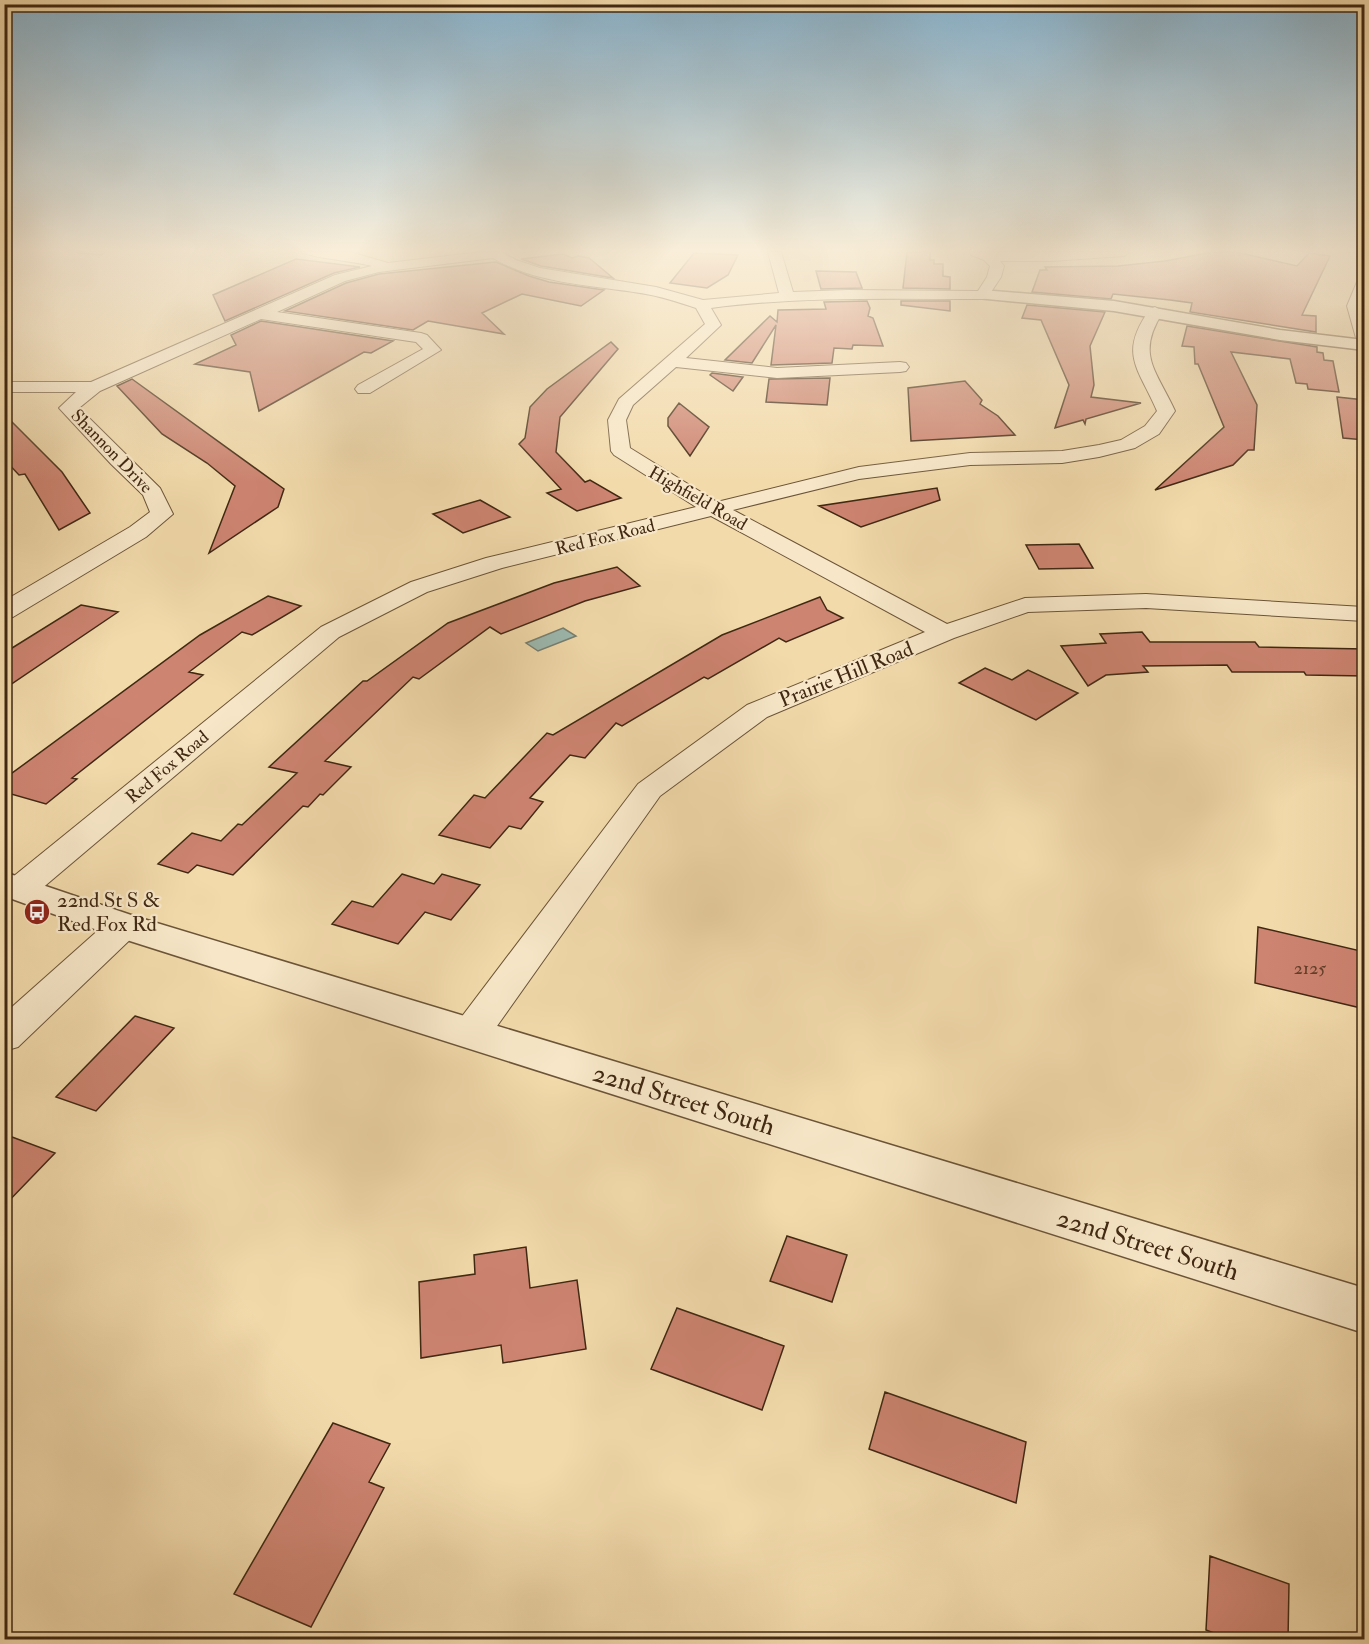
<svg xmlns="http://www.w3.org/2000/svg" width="1369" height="1644" viewBox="0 0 1369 1644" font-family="'IM FELL Double Pica',serif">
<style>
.water{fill:#9cb9b0;stroke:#777f71;stroke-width:1.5}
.building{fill:#cd8471;stroke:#402812;stroke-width:1.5}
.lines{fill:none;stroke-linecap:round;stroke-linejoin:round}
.service-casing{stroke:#6c5438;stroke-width:3}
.minor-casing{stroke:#6c5438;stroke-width:2}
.tertiary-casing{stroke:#6c5438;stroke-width:3}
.service{fill:#f7e7c8;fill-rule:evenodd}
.minor{fill:#f7e7c8;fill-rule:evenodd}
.tertiary{fill:#f7e7c8;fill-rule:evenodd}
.labels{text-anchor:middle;stroke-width:4.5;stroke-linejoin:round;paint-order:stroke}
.far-street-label{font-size:18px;fill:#402812;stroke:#f7e7c8}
.number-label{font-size:18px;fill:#633f2a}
.street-label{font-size:21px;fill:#402812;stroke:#f7e7c8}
.poi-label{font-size:21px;fill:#402812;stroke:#f7e7c8;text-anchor:start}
.near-street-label{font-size:26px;fill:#402812;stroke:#f7e7c8}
</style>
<rect width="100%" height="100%" fill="#f2daab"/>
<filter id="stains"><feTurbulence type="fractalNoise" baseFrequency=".00333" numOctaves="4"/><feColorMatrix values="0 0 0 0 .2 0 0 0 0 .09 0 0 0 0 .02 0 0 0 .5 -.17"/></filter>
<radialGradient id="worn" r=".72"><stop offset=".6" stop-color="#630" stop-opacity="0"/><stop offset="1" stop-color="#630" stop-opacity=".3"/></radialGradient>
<path class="water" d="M563,628L576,636L538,651L526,643Z"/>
<path class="building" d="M907,252H930V260H934V264H943V276L950,277V289L903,288Z
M1213,252H1236L1297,266L1309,253L1330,256L1302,315L1316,316V332L1190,312L1192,303L1170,300L1113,294L1111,299L1032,292L1040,270H1047L1045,267L1118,266L1165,261Z
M694,253L738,255L728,275L707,288L670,283Z
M563,254L572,258L578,256L589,258L613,278L541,266L521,259Z
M296,259L360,267L334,273L225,321L213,295Z
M496,262L529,276L549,282L604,290L581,306L522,294L482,313L504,334L428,321L413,330L285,311L346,283L379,274Z
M816,271L856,272L862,288L821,289Z
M867,301L870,308L868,316L873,318L883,346L853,345L852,349L834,348L832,363L771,365L776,325L752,363L725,360L770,316L777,322L778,310L826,309L824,302Z
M901,301H950V311L901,305Z
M1027,305L1105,312L1090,346L1094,385L1091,397L1141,403L1086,419L1085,424L1083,420L1055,428L1069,385L1041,320L1022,318Z
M261,321L393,341L371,353L364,352L259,411L250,372L195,364L236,345L231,335Z
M1187,326L1317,347V352L1323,353L1324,360L1333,361L1339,392L1308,389L1307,384L1296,383L1290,359L1231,352L1257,405L1254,450H1248L1233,465L1155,490L1224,427L1198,364H1195L1194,347L1182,346Z
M611,342L618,349L560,417L556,452L585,482L590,480L621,498L577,511L547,493L561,489L519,444L525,438L530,407L547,389Z
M712,373L743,377L733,391L710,375Z
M830,378L827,405L766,402L769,379Z
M132,379L284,489L278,507L209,553L235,486L207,463L162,434L117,386Z
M965,381L982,400L980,404L998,416L1015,435L911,441L908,388Z
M1337,397L1365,400V440L1343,438Z
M679,403L709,427L690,456L668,426V418Z
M4,414L62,472L90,513L59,530L25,474L19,475L4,459Z
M937,488L940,500L861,527L819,506Z
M480,500L510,517L463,533L433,514Z
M1079,544L1093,568L1039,569L1026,545Z
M617,567L640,586L585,601L501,634L490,627L419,679L413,677L325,761L351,767L323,795L320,794L308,807L303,806L233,875L197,865L188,873L158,864L192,833L221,841L238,824L242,825L297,773L269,767L363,681H367L448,623L554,583Z
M268,596L301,606L252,635L242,632L189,672L203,675L72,778L77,779L46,804L4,792V779L200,635Z
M820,597L827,610L843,618L786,642L779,638L708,679L704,677L622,726L616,723L585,758L570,755L530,798L543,802L521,829L509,826L490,848L439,835L474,795L485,798L547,733L553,735L722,635Z
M81,605L118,612L4,689V653Z
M1142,632L1150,642H1255L1259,647L1365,649V676L1306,675L1304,672H1232L1227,665L1143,666L1148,672L1106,675L1088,686L1061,646L1106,643L1100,634Z
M985,668L1012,680L1028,670L1078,693L1036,720L959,683Z
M402,874L434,884L442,874L480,885L451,920L425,912L398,944L332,924L352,901L373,907Z
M1258,927L1365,952V1009L1255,983Z
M135,1016L174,1028L96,1111L56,1097Z
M4,1134L55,1153L4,1206Z
M787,1236L847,1255L832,1302L770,1281Z
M526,1247L530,1288L577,1280L586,1349L503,1363L501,1345L421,1358L419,1282L475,1274L474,1255Z
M677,1308L784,1346L762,1410L651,1369Z
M885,1392L1026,1442L1016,1503L869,1449Z
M333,1423L390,1444L369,1482L384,1488L311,1627L234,1594Z
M1210,1556L1289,1584L1288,1640H1232L1206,1630Z"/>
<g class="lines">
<g class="service-casing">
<path id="service" d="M78,252H104L101,254Z"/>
</g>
<g class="minor-casing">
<path id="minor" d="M302,252H350L388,263L481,252H501L516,260L540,268L656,287L703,300L779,293L768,252H781L793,292L847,290L978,291L987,277L990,266L984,260L971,255L970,252H1130L1124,256L1051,261H1000L1004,266L1001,277L987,298L982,299C892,299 801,296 711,308L721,325L686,358L777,368L900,362L906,363L909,367L906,371L900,372L777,378L676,367L633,405L626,420L630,448L717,502L859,467L970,453L1062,451L1099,445L1121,440L1145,426L1157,411C1138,367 1118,354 1150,309L1155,307L1163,312C1135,355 1157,371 1175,411L1159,434L1135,448L1099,457L1062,463L970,465L859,479L733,510L947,624L1025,598L1146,594L1364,607V621L1146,608L1028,612L954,638L767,717L660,796L485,1043L471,1047L457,1043L452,1033L457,1023L638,784L747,705L925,632L711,516L502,568L427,592L339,637L33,896L21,899L9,896L4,888L9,880L321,627L411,582L486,558L696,507L614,455L611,451L608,420L619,399L705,324L696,308C681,303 666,298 651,295C599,285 540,286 493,258L379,272L345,281L277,312L421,333L427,335L441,350L370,393H358L355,389L358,385L423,349L416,342L261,319L100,391L79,408L160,488L173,514L146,537L13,617L4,619V601L130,527L150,512L143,495L111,464L59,408L76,392H4V382H91L335,275L372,266C359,262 307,257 302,252Z
M1364,278V343L1356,338L1347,306L1357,282Z
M124,914L136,918L141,926L136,934L18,1047L4,1051V1014L112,918Z"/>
</g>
<g class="tertiary-casing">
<path id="tertiary" d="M982,290L1114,301L1280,330L1364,340V350L1280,340L1114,311L977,298L974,295L977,292Z
M4,872L137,917L1364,1288V1333L111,935L4,896Z"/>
</g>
<use href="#service" class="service"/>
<use href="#minor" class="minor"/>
<use href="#tertiary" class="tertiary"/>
</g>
<linearGradient id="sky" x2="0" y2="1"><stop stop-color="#89b6d2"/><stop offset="0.52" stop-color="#f9eed9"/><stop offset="1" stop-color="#f9eed9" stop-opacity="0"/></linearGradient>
<rect width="1369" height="482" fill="url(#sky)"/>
<defs>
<g id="bus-disc" transform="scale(1.35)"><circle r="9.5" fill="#8f2418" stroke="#f7e7c8"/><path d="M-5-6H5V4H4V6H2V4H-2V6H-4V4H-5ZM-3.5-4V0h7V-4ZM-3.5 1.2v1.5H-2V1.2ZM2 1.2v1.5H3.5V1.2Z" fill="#fff"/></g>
</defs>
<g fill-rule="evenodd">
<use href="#bus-disc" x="37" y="912"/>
</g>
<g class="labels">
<g class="far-street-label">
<text transform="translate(112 451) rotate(46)" y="6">Shannon Drive</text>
<text transform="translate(698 498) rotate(30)" y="6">Highfield Road</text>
<text transform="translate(605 537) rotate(-14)" y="6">Red Fox Road</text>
<text transform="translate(167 767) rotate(-40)" y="6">Red Fox Road</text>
</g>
<g class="number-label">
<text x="1310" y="974">2125</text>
</g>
<g class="street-label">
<text transform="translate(846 674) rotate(-22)" y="7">Prairie Hill Road</text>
</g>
<g class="poi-label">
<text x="57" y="907">22nd St S &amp;<tspan x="57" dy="24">Red Fox Rd</tspan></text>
</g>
<g class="near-street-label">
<text transform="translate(684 1099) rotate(17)" y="9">22nd Street South</text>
<text transform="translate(1148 1244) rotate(17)" y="9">22nd Street South</text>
</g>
</g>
<rect width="1369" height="1644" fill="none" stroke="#f2daab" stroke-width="24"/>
<rect x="6" y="6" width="1357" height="1632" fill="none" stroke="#402812" stroke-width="3"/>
<rect x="12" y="12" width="1345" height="1620" fill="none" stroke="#402812" stroke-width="1.5"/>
<rect width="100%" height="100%" filter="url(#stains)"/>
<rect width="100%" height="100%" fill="url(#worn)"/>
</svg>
